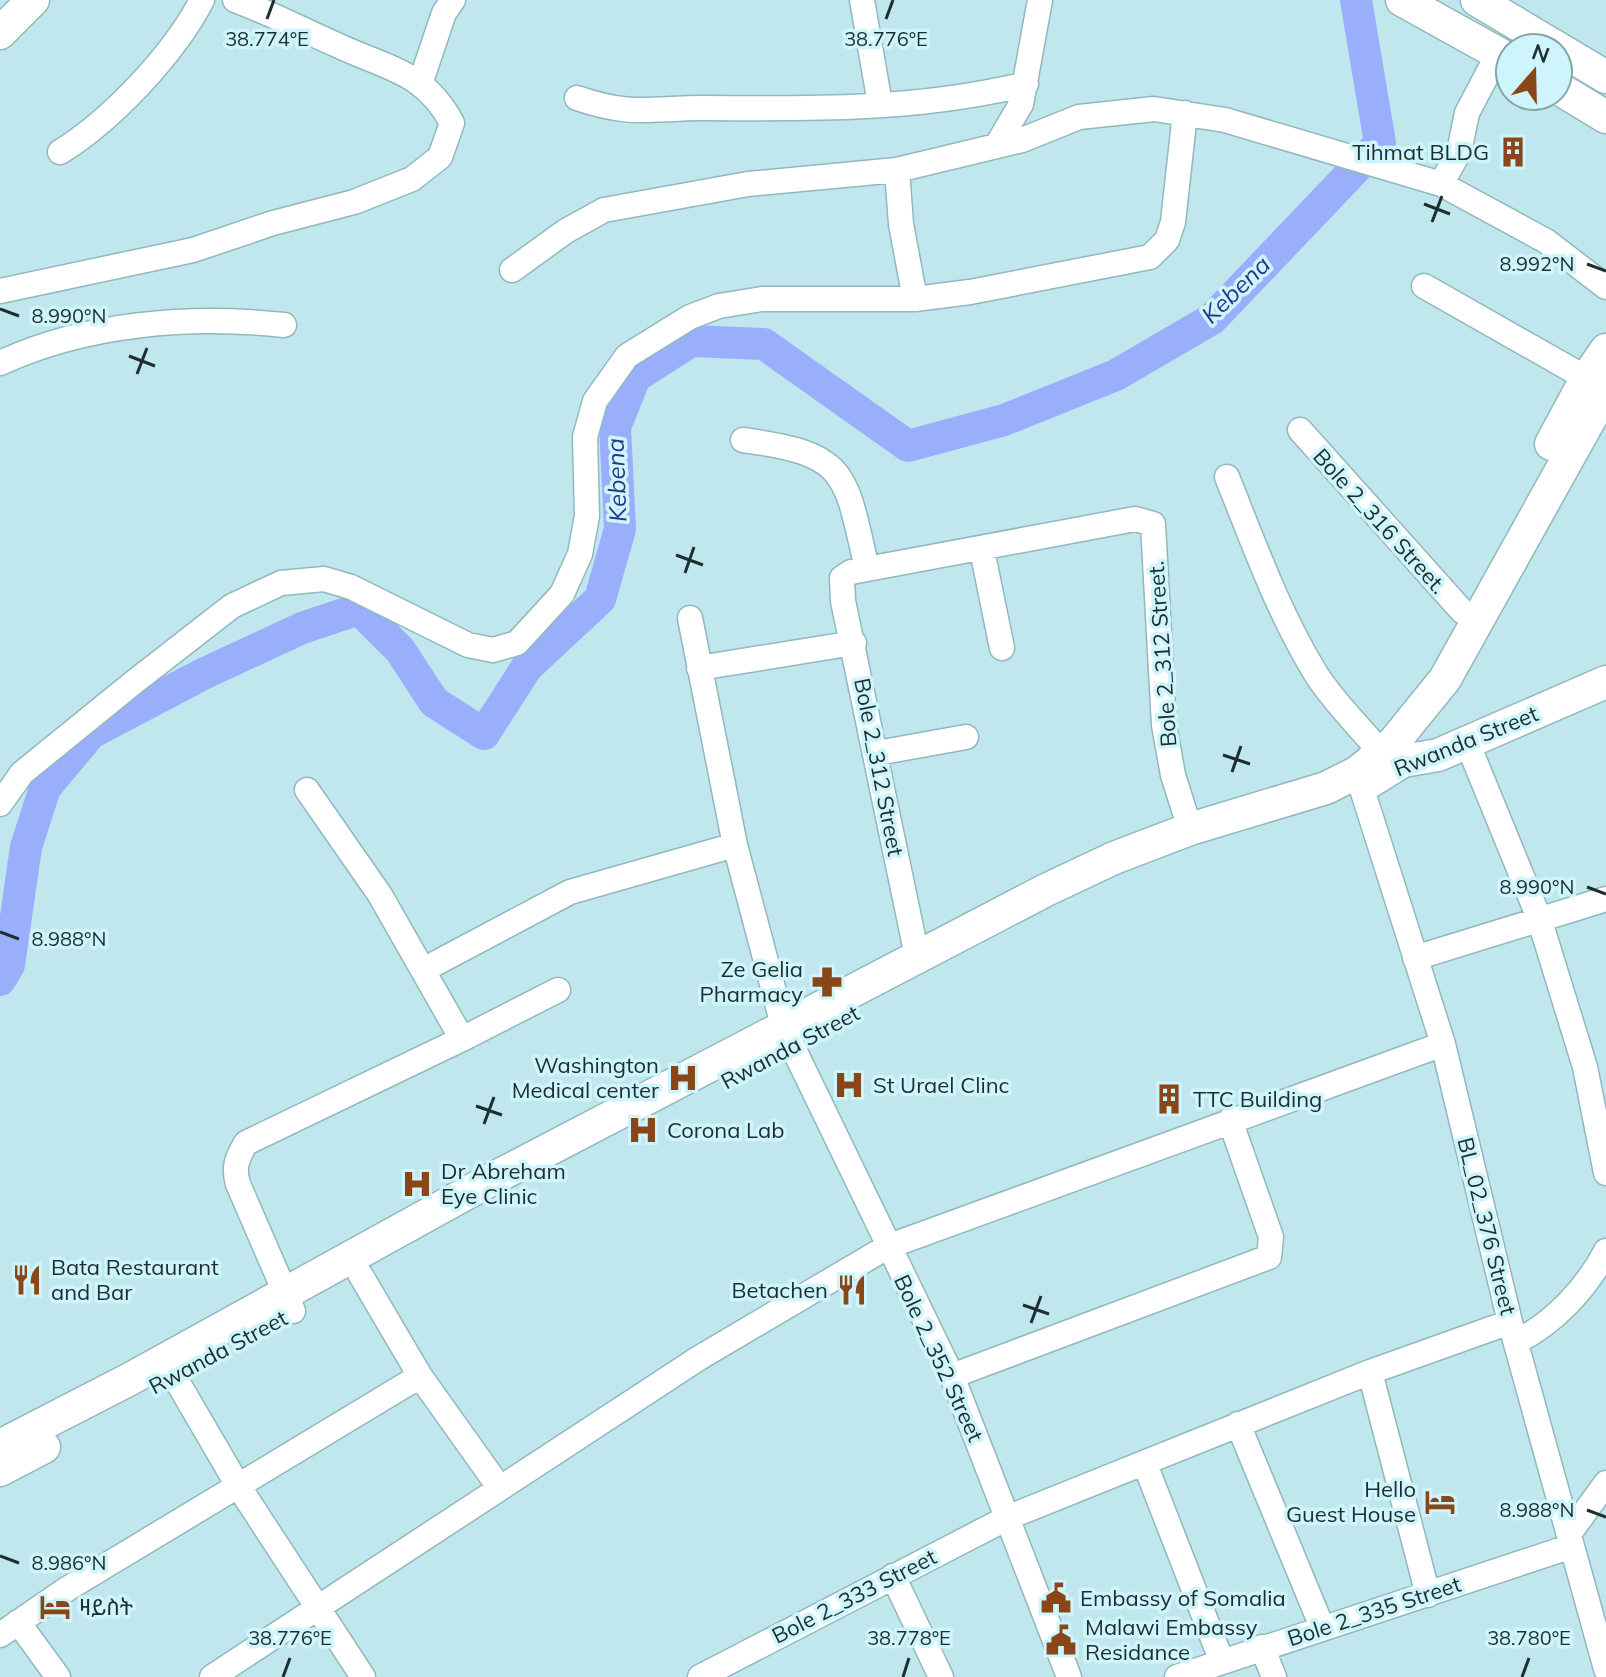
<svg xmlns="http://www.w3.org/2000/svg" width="1606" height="1677" viewBox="0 0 1606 1677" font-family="Mulish,'Noto Sans Ethiopic',sans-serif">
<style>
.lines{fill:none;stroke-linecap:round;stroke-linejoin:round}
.river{stroke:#99affb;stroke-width:32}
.minor-casing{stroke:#91b8bd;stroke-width:27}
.major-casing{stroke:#91b8bd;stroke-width:35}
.minor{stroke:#fff;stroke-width:24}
.major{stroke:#fff;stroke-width:32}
.ticks{fill:none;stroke:#1e2d2f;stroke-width:3}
.labels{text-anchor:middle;stroke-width:7;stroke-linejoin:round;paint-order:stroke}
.poi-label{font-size:22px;fill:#1e2d2f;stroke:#cdf5fb;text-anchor:start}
.street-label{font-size:22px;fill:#1e2d2f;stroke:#cdf5fb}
.water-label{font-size:24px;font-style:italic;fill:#28358b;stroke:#cdf5fb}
.ticks-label{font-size:20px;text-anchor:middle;fill:#1e2d2f;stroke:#cdf5fb;stroke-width:7;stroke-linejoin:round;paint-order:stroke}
</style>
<rect width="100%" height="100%" fill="#c0e7ee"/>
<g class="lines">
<path class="river" d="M0,980L9,965L26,847L45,788L91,733L203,674L302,628L359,609L400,650L434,702L484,734L527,667L600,599L620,529L615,427L635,377L691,341L764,344L908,446L1004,420L1116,375L1212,319L1380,143L1356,0"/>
<g class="minor-casing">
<path id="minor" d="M862,0L880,104
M420,84L444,13L453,0
M577,98C632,117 650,108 704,108C812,109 921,110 1026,84
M997,145L1021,104L1040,0
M60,152C112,120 174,54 202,0
M897,170L901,224L915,299
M1441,184L1459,152L1467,113L1498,54
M512,270L566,231L604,210L748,184L897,170L1022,140L1079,117L1154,109L1225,120L1441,184L1546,241L1606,287
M1424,286L1600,386
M0,291L193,250L273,223L354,202L412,179L440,157L452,123C425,71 385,68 337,45C303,30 270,13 235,0
M0,363C87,323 190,315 284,325
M1300,430L1462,611
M743,440C848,454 845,472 867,569
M1227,477C1254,544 1278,612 1316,674C1331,698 1352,719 1371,741
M982,550L1002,648
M690,618L735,845L784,1029L952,1376L1069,1677
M699,668L854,643
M1467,742L1539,918L1585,1067L1606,1173
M877,753L966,737
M1361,786L1443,1044L1510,1322L1606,1669
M0,804L22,773L133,683L232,606L281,583L324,579L351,587L468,645L493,650L517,643L562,594L580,554L587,516L585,437L595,401L627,356L690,317L719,306L762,299H915L970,292L1150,257L1167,240L1173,222L1185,113
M917,956L843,601L842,578L851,572L1135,519L1153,524L1164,725L1173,775L1190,829
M1415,958L1606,899
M425,969L570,892L735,845
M462,1039L558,990
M360,1274L420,1376L499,1487
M293,1311L238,1184C233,1167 237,1158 246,1143L462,1039L380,895L307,790
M1516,1342C1554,1323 1586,1289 1606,1251
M1370,1372L1428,1595
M174,1376L237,1484L363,1677
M952,1376L1269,1257L1271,1237L1230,1120
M1238,1424L1322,1627
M1145,1464L1222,1662
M1569,1534L1606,1483
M893,1576L941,1677
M18,1622L58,1677
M0,1635L67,1589L420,1376
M1262,1647L1274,1677
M212,1677L699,1358L887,1247L1443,1044
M700,1677L1009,1517L1370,1372L1510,1322
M1177,1677L1572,1546"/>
</g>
<g class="major-casing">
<path id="major" d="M1402,0L1510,60
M1477,0L1606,77
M0,33L33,0
M1558,88L1606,117
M1551,444L1586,379L1606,350
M1371,781L1403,761L1438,755L1606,682
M0,1446L130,1379L496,1177L1046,890L1114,858L1190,829L1326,788L1358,772L1394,742L1445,679L1606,390
M0,1470L44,1447"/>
</g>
<use href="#minor" class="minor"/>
<use href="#major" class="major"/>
</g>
<path class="ticks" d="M267,19L274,0M886,19L893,0M1424,204L1450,214M1432,222L1442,196M1587,264L1606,271M0,309L19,316M129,356L155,366M137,374L147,348M676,555L703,565M685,573L694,547M1223,755L1250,764M1232,772L1241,746M1587,887L1606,894M0,932L19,939M476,1106L502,1115M484,1124L494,1097M1023,1305L1049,1314M1031,1323L1041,1296M1587,1510L1606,1517M0,1556L19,1563M283,1677L290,1658M903,1677L909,1658M1522,1677L1529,1658"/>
<defs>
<g id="building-bare" transform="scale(2.4)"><path d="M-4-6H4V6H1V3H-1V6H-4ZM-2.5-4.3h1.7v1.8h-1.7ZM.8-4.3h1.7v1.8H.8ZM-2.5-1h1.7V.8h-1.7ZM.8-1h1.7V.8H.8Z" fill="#8a4618" stroke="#cdf5fb" stroke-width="2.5" paint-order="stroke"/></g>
<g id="pharmacy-bare" transform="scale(2.4)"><path d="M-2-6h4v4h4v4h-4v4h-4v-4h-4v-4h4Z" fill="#8a4618" stroke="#cdf5fb" stroke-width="2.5" paint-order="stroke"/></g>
<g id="hospital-bare" transform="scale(2.4)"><path d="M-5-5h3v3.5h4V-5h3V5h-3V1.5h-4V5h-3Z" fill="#8a4618" stroke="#cdf5fb" stroke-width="2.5" paint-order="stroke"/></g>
<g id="restaurant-bare" transform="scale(2.4)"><path d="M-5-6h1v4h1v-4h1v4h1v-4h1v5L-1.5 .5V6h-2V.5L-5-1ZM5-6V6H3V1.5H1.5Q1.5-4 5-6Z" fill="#8a4618" stroke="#cdf5fb" stroke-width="2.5" paint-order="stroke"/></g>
<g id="hotel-bare" transform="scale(2.4)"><path d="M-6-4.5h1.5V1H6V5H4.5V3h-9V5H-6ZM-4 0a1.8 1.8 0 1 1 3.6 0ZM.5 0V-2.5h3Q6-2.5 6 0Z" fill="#8a4618" stroke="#cdf5fb" stroke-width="2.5" paint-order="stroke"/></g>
<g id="civic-bare" transform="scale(2.4)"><path d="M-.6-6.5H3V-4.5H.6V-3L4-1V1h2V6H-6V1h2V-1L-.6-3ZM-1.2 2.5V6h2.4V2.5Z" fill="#8a4618" stroke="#cdf5fb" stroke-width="2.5" paint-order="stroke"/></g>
</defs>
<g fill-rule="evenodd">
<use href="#building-bare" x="1513" y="152"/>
<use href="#pharmacy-bare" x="827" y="982"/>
<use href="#hospital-bare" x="683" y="1078"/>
<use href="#hospital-bare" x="849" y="1085"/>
<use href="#building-bare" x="1169" y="1099"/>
<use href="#hospital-bare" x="643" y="1130"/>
<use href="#hospital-bare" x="417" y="1184"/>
<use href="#restaurant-bare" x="27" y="1280"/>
<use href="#restaurant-bare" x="852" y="1290"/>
<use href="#hotel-bare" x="1440" y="1502"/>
<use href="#civic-bare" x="1056" y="1598"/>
<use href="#hotel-bare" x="55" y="1607"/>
<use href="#civic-bare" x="1061" y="1640"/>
</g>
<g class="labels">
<g class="poi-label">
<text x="1489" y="160" text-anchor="end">Tihmat BLDG</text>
<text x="803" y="977" text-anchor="end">Ze Gelia<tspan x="803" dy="25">Pharmacy</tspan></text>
<text x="659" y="1073" text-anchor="end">Washington<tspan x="659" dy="25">Medical center</tspan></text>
<text x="873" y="1093">St Urael Clinc</text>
<text x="1193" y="1107">TTC Building</text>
<text x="667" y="1138">Corona Lab</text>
<text x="441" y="1179">Dr Abreham<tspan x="441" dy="25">Eye Clinic</tspan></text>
<text x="51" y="1275">Bata Restaurant<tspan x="51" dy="25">and Bar</tspan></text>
<text x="828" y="1298" text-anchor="end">Betachen</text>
<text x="1416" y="1497" text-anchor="end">Hello<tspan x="1416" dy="25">Guest House</tspan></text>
<text x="1080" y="1606">Embassy of Somalia</text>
<text x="79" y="1615">ዛይስት</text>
<text x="1085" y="1635">Malawi Embassy<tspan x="1085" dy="25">Residance</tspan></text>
</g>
<g class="street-label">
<text transform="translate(1380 521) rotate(48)" y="8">Bole 2_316 Street.</text>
<text transform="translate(1162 654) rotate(-94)" y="8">Bole 2_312 Street.</text>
<text transform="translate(1466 741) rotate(-22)" y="8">Rwanda Street</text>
<text transform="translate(879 767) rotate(79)" y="8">Bole 2_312 Street</text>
<text transform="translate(790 1047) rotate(-28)" y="8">Rwanda Street</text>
<text transform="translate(1487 1226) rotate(76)" y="8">BL_02_376 Street</text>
<text transform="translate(218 1352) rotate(-28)" y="8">Rwanda Street</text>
<text transform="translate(939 1358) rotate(65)" y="8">Bole 2_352 Street</text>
<text transform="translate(854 1596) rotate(-27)" y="8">Bole 2_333 Street</text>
<text transform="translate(1374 1611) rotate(-18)" y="8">Bole 2_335 Street</text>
</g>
<g class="water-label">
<text transform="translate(1236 290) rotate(-44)" y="8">Kebena</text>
<text transform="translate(617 480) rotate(-92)" y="8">Kebena</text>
</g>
</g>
<g class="ticks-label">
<text x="267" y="46">38.774°E</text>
<text x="886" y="46">38.776°E</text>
<text x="1537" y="271">8.992°N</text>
<text x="69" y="323">8.990°N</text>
<text x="1537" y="894">8.990°N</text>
<text x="69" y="946">8.988°N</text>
<text x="1537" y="1517">8.988°N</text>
<text x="69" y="1570">8.986°N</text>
<text x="290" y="1645">38.776°E</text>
<text x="909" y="1645">38.778°E</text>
<text x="1529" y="1645">38.780°E</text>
</g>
<g transform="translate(1534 72) rotate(20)"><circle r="38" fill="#cdf5fb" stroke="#87a5a9" stroke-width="2"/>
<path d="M0-6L14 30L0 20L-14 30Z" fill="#8a4618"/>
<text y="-12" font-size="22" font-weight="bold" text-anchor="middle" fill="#1e2d2f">N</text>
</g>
</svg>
